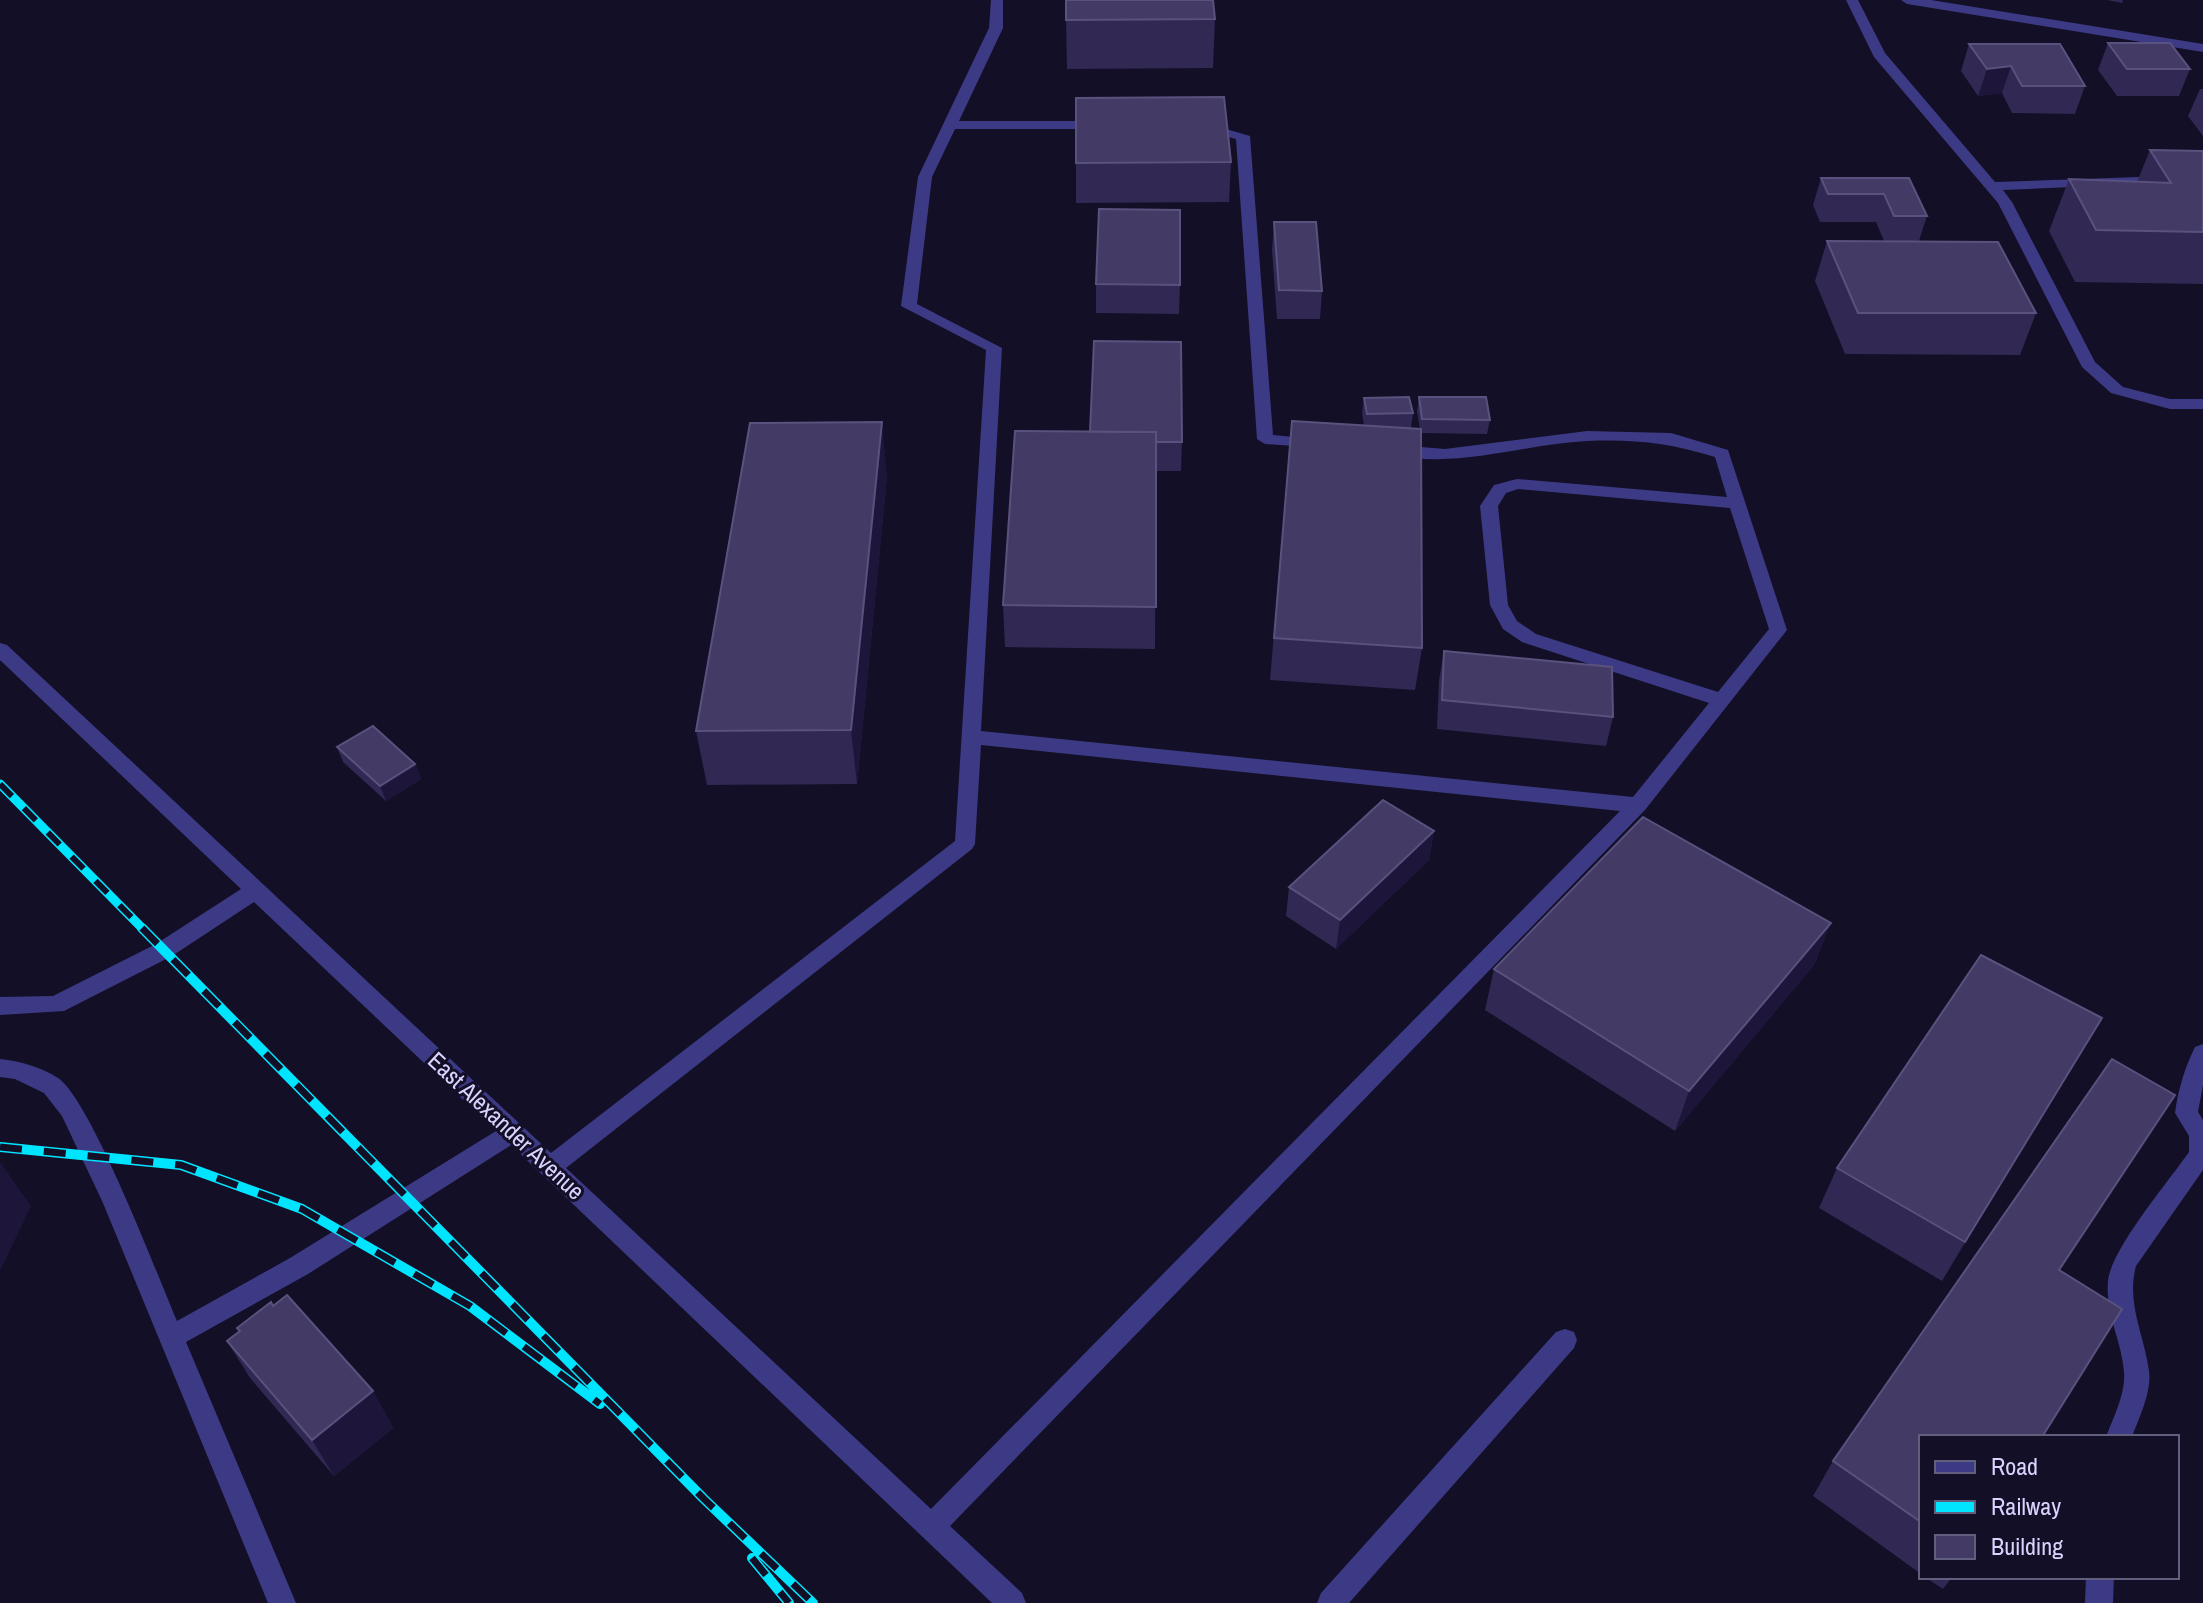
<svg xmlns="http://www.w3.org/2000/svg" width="2203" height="1603" viewBox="0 0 2203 1603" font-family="'Archivo Narrow',sans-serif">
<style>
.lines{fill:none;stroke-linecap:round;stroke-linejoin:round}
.minor{fill:#3d3a85;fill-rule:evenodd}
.rail-far1-casing{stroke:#00e5ff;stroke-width:9}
.rail-casing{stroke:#00e5ff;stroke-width:10}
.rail-far1{stroke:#130f26;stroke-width:6;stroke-dasharray:17;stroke-linecap:butt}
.rail{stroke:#130f26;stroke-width:7;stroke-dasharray:22;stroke-linecap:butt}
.wall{fill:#312854}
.shaded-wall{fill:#1d163a}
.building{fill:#433a66;stroke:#5a527e;stroke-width:2}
.labels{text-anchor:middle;stroke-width:6;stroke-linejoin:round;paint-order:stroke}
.street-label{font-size:24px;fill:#d9d4ff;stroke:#130f26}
</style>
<rect width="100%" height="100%" fill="#130f26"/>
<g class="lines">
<path class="minor" d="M991,0H1003V28L959,121H1102L1109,125L1102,129H955L932,177L917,304L1002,348L981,731L1633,797L1709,703L1522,642L1503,629L1490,605L1480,506L1494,485L1517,479L1727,497L1715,457C1670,443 1634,439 1587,441C1523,444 1455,470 1391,454L1389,450L1391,446L1397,445L1445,449L1587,431L1671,433L1728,450L1787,630L1645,810L950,1526L1022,1593L1026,1603H992L511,1145L308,1274L186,1342L296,1603H268L103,1203L62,1116L44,1093L15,1079L0,1077V1059C20,1061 41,1067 58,1078C91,1100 158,1277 177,1321L290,1258L496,1131L254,902L172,956L64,1011L0,1015V997L53,996L156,944L241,889L0,660V643L7,645L551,1153L955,841L986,350L901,306L918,177L989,28ZM1518,489L1730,508L1769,629L1718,692L1536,634L1517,621L1508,605L1498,506L1506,493ZM981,745L1620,811L931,1509L566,1168L972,849L975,844Z
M1846,0H1858L1885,53L1995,182L2167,176V182L2162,183L2003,190L2012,202L2095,362L2123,387L2170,399H2203V409H2170L2111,393L2082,367L1998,203L1874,57Z
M1901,0H1931L2203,44V52L1907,4Z
M1202,122L1250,136L1273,435L1324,440L1326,444L1324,448L1265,444L1257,439L1236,139L1197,129V123Z
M2203,1044V1085L2198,1112L2203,1120V1170L2136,1266C2126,1303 2144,1334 2149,1371C2152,1391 2139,1418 2132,1437H2106C2113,1418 2126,1393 2124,1372C2122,1341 2105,1314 2108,1281C2111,1249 2169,1181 2189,1152V1136L2175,1113C2178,1090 2185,1067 2195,1047Z
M1565,1329L1574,1332L1577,1340L1574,1348L1349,1603H1317L1321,1593L1556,1332Z
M2086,1577H2114L2113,1603H2085Z"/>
<g class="rail-far1-casing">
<path id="rail-far1" d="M0,784L144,930"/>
</g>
<g class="rail-casing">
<path id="rail" d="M142,928L704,1499L813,1603
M0,1147L181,1165L302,1209L470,1306L600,1404
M752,1558L789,1603"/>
</g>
<use href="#rail-far1" class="rail-far1"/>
<use href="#rail" class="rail"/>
</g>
<path class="wall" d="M2107,0H2123L2122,3Z
M1215,19L1213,68L1067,69L1066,20Z
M2108,43L2190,69L2179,96H2117L2098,70Z
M1969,44L2085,86L2075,114L2012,113L2002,93L1978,96L1961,71Z
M2200,89H2203V136L2188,116Z
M1076,98L1231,162L1229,202L1076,203Z
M2150,150L2203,151V284L2075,282L2049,231L2069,179L2137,182Z
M1821,178H1909L1927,216L1919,241L2036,313L2020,355L1845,354L1815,281L1827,241H1884L1876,222H1820L1813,205Z
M1274,222L1322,291L1320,319H1277L1272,250Z
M1096,284L1180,285L1179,314L1096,313Z
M1419,397L1490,420L1487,434L1421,433L1422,648L1415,690L1270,680L1292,421L1364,425L1362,413L1364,398L1413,413L1411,428L1420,429L1417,411Z
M1015,431L1182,442L1181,471H1156L1155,649L1005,647L1003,605Z
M887,476L857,784L707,785L696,731Z
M1444,651L1613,717L1606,746L1437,729L1439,680Z
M337,747L415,764L421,779L386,801L343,762Z
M1434,831L1429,860L1336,949L1286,916L1289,887Z
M1831,923L1814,965L1675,1131L1485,1010L1494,969Z
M2102,1018L1942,1281L1819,1208L1837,1168Z
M2059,1270L1921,1437V1574L1813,1496L1833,1461Z
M273,1306L373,1391L393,1428L334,1476L250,1378L227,1341L239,1332L237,1328Z
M1925,1577H1952L1943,1589Z"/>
<path class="shaded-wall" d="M2011,66L2002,93L1978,96L1987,69Z
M882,422L887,476L857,784L851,730Z
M415,764L421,779L386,801L380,786Z
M1434,831L1429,860L1336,949L1340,920Z
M1831,923L1814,965L1675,1131L1689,1091Z
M2102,1018L2078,1058L1942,1281L1965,1242Z
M0,1162L31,1206L0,1271Z
M373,1391L393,1428L334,1476L312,1440Z"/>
<path class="building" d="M1066,0H1213L1215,19L1066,20Z
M2108,43H2170L2190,69H2127Z
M1969,44H2060L2085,86H2022L2011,66L1987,69Z
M1224,97L1231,162L1076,163V98Z
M2150,150L2203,151V232L2096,230L2069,179L2171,183Z
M1821,178H1909L1927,216H1894L1884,194H1828Z
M1099,209L1180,210V285L1096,284Z
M1274,222H1316L1322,291L1279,290Z
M1827,241L1998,242L2036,313H1858Z
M1094,341L1181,342L1182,442H1156V432H1090Z
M1409,397L1413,413L1367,414L1364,398Z
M1419,397H1486L1490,420L1422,419Z
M1292,421L1421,429L1422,648L1274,638Z
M882,422L851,730L696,731L750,423Z
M1015,431L1156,432V607L1003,605Z
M1444,651L1612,667L1613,717L1442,700Z
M373,726L415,764L380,786L337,747Z
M1383,800L1434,831L1340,920L1289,887Z
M1643,817L1831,923L1689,1091L1494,969Z
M1981,955L2102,1018L1965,1242L1837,1168Z
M2112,1059L2175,1095L2059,1270L2122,1309L2042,1437H1921V1522L1833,1461Z
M287,1295L373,1391L312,1440L227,1341L240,1331L237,1328L271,1302L273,1306Z"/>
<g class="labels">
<g class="street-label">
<text transform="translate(506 1126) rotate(43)" y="8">East Alexander Avenue</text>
</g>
</g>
<rect x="1919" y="1435" width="260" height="144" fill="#130f26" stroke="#625e7d" stroke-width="2"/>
<rect x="1935" y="1461" width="40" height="12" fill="#3d3a85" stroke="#625e7d" stroke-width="2"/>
<text x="1991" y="1475" font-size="24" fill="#d9d4ff">Road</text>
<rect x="1935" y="1501" width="40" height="12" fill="#00e5ff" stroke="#625e7d" stroke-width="2"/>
<text x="1991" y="1515" font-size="24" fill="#d9d4ff">Railway</text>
<rect x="1935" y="1535" width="40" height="24" fill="#433a66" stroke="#625e7d" stroke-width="2"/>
<text x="1991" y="1555" font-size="24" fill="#d9d4ff">Building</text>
</svg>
